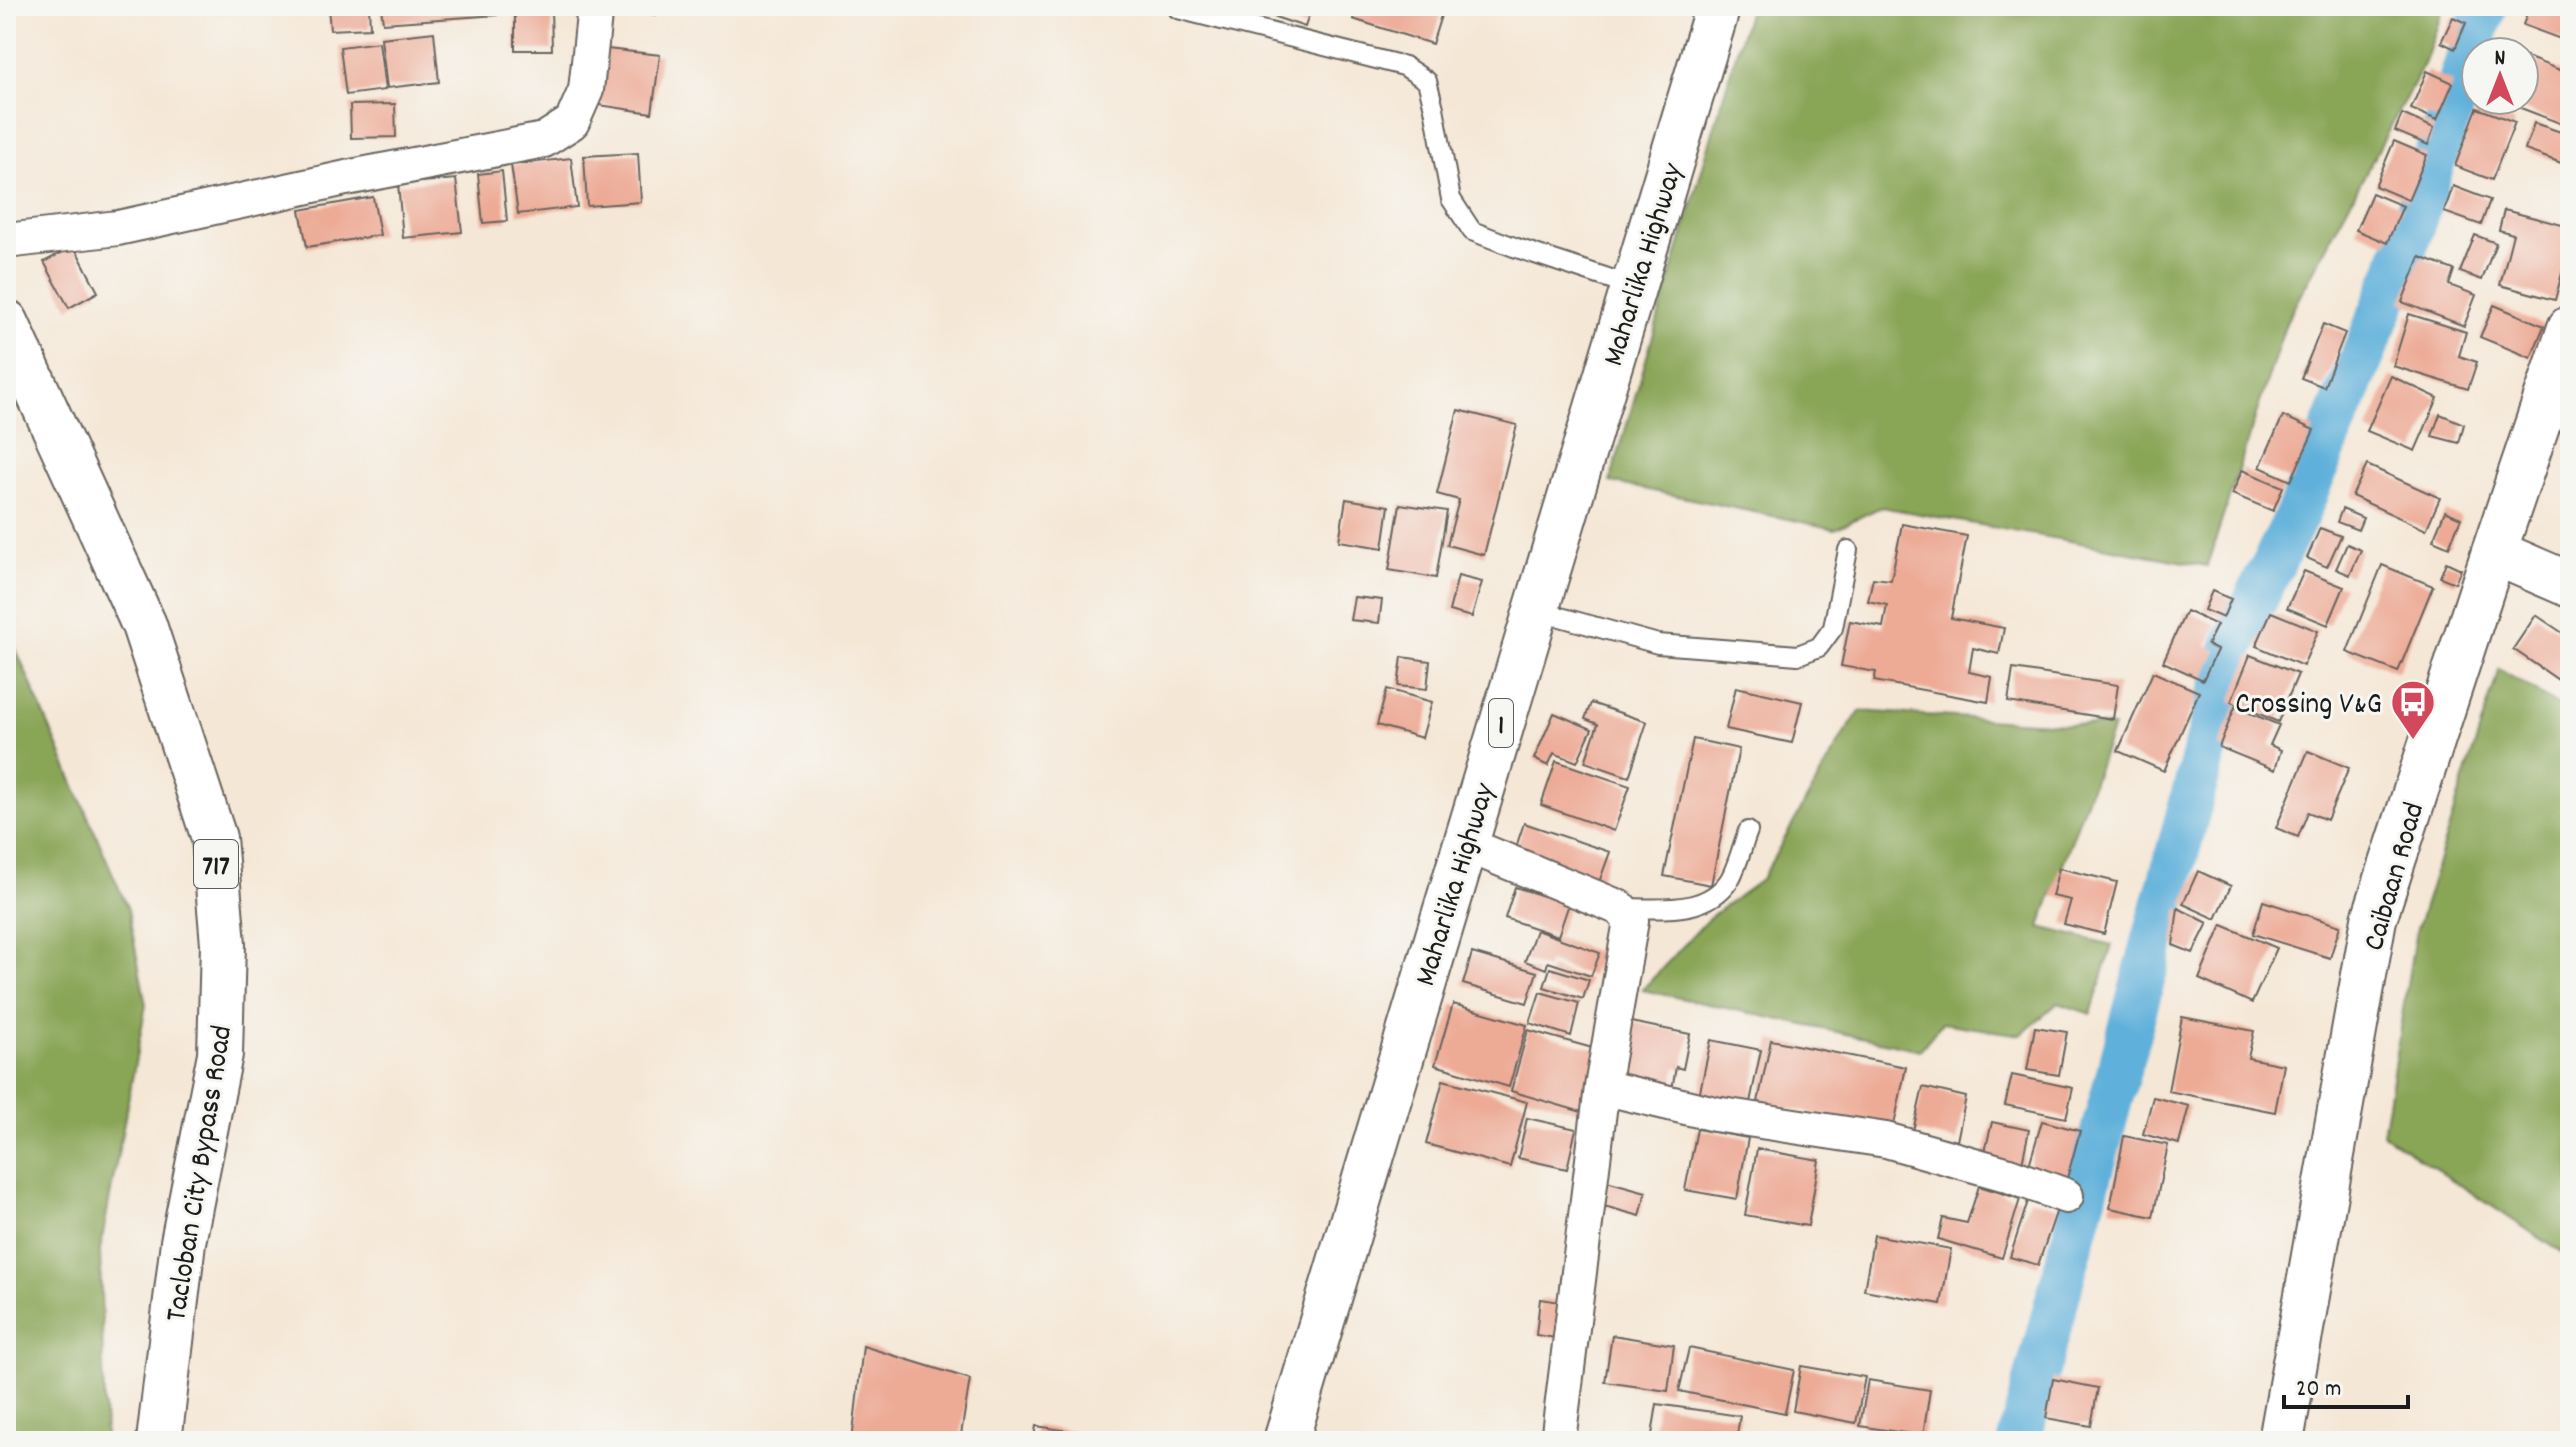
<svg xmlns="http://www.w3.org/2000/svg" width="2576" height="1447" viewBox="0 0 2576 1447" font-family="Dekko,sans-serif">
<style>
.forest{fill:#89a557;stroke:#52603a;stroke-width:2}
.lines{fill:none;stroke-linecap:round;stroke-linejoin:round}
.canal{stroke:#5fb0da;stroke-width:44}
.building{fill:#edab96}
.service-casing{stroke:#68635d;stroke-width:22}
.minor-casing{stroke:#68635d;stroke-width:38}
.tertiary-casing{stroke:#68635d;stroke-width:48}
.primary-casing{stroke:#68635d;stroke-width:48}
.trunk-casing{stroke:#68635d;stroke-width:48}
.service{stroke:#fff;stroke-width:18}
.minor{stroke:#fff;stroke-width:34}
.tertiary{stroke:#fff;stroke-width:44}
.primary{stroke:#fff;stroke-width:44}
.trunk{stroke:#fff;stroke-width:44}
.labels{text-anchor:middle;stroke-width:6;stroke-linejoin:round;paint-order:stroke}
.shield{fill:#f6f6f2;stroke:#5d5d5c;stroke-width:2}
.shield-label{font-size:28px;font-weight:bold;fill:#1c1c1c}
.street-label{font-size:30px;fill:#1c1c1c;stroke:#f6f6f2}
.poi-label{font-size:30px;fill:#1c1c1c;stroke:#f6f6f2;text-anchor:end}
</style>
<rect width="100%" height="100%" fill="#f6f6f2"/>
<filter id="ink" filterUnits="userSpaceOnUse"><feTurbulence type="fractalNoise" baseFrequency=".0125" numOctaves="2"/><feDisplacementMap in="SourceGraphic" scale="16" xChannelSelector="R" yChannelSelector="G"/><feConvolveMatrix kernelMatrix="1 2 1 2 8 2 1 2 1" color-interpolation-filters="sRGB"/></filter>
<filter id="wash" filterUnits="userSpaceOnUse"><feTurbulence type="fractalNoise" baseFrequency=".006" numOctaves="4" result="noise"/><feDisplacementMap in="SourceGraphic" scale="32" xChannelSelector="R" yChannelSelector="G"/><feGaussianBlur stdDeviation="1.8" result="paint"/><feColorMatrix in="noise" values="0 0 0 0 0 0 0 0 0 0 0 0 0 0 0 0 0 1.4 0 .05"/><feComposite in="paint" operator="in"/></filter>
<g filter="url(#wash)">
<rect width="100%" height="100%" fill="#f5e7d6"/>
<path class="forest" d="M1750,6H2444L2425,62L2287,320L2207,566L1881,507L1835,529L1610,482Z
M6,626L128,909L146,1005L100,1250L105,1441H6Z
M2499,669L2570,713V1258L2383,1134L2415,935Z
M1860,711L2113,727L2040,927L2112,945L2091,1014L2058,1003L2021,1035L1942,1023L1920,1050L1642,990L1711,916L1761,880L1844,734Z"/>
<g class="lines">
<path class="canal" d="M2019,1441L2233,646L2298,513L2397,273L2485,6"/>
</g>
<g id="blocks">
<path class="building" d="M328,6H369L370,28L330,30Z
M381,6H496L497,15L383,23Z
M515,6H551L552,50H515Z
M610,6H656L655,15L610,10Z
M1242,6H1312L1305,27Z
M1357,6H1444L1432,44L1353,19Z
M2530,6H2570V31L2566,41L2523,25Z
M2453,17L2466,23L2455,49L2441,42Z
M434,32L439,82L387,88L381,38Z
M379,42L385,90L346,95L340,47Z
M607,49L660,55L652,113L599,105Z
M2524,56L2570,74V127L2500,100H2524Z
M2427,71L2453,83L2437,120L2411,109Z
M395,104L396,137L351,138L350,105Z
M2477,108L2515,122L2492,180L2455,166Z
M2402,114L2434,128L2428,145L2395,131Z
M2534,123L2570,135V166L2525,150Z
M2394,141L2427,155L2408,200L2375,186Z
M638,153L641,202L587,206L584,156Z
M571,158L577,207L518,214L511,165Z
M502,171L507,221L483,223L478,174Z
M456,179L462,232L403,238L398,184Z
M2453,186L2490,200L2481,225L2444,212Z
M2372,193L2403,206L2387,243L2356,230Z
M373,197L380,235L307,247L300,210Z
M2504,210L2570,227V243L2555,300L2500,285L2513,234L2499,230Z
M2475,235L2496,243L2482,280L2460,272Z
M74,246L98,292L69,308L44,262Z
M2420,257L2454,270L2449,285L2476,295L2464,326L2402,302Z
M2494,305L2544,326L2531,358L2480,337Z
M2409,314L2466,332L2459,356L2477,362L2468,389L2393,366Z
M2323,324L2345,333L2324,387L2301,378Z
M2391,376L2438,398L2415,451L2367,431Z
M2570,387V419L2558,414Z
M1458,410L1517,425L1484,555L1447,545L1459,500L1437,494Z
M2440,414L2464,424L2459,443L2432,436Z
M2283,416L2314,430L2291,481L2260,467Z
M2367,465L2440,498L2426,530L2352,496Z
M2242,470L2283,487L2273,511L2232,494Z
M1346,499L1389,506L1383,548L1339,541Z
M1400,504L1447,511L1436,578L1389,570Z
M2342,509L2363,518L2358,530L2337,522Z
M2445,511L2461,518L2449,547L2433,540Z
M1902,524L1967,536L1951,618L2004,628L1999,654L1973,648L1969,672L1992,677L1988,702L1874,681L1876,672L1841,666L1850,621L1883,627L1887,605L1868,601L1873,578L1891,580Z
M2320,528L2341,536L2327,567L2307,558Z
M2347,544L2361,550L2350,575L2336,569Z
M2446,562L2461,569L2455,583L2440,577Z
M2382,565L2433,586L2398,672L2347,652Z
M2304,571L2344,587L2328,625L2287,608Z
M1458,576L1482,582L1472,617L1449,611Z
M2212,591L2231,599L2223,618L2204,610Z
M1354,597L1382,600L1379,623L1350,620Z
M2186,611L2217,625L2207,645L2217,650L2203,680L2163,662Z
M2271,612L2318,631L2303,666L2256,646Z
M2536,615L2570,638V688L2513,649Z
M2250,655L2298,674L2278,722L2231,702Z
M1402,657L1430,661L1427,689L1398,686Z
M2013,669L2118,685L2113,719L2008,702Z
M2153,672L2199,692L2164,771L2118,751Z
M1736,687L1802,702L1792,743L1726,729Z
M1387,689L1432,702L1422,738L1377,725Z
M1591,703L1647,722L1629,777L1585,762L1598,724L1585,719Z
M2235,707L2279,725L2270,745L2281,750L2275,770L2219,747Z
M1554,713L1592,729L1577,762L1554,753L1548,766L1534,759Z
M1693,739L1739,749L1711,885L1664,876Z
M2308,751L2349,768L2327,820L2308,812L2298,837L2276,828Z
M1556,761L1630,786L1614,831L1541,805Z
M1524,823L1610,852L1598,885L1513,856Z
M2059,868L2117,882L2104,934L2064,924L2071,900L2052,896Z
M2198,871L2231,886L2216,919L2183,904Z
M1515,887L1569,904L1558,936L1505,918Z
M2263,901L2340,926L2330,958L2253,934Z
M2178,908L2208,923L2193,953L2173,945Z
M2222,925L2277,948L2252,1003L2199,979Z
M1536,930L1600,953L1591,976L1548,962L1546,969L1525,961Z
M1472,953L1537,972L1527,1003L1463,984Z
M1550,968L1589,980L1583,999L1544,987Z
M1540,992L1579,1003L1571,1036L1530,1023Z
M1453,1004L1527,1025L1509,1087L1435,1065Z
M2182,1017L2254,1031L2248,1058L2284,1065L2275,1112L2168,1091Z
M1621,1020L1690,1034L1683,1069L1676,1067L1672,1089L1610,1076Z
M2035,1027L2067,1032L2059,1075L2027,1070Z
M1528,1030L1603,1051L1585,1113L1511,1091Z
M1711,1040L1761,1050L1749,1107L1699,1096Z
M1771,1040L1906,1067L1893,1130L1758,1102Z
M2012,1075L2073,1088L2066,1118L2005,1105Z
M1443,1080L1527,1102L1510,1167L1426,1144Z
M1923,1087L1966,1097L1957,1141L1913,1131Z
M2153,1097L2189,1106L2179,1144L2143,1134Z
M1527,1118L1576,1129L1567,1169L1518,1158Z
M2042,1121L2080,1131L2066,1182L2027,1172Z
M1992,1122L2029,1130L2021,1168L1983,1160Z
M1697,1129L1748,1138L1737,1199L1685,1190Z
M2124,1136L2168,1145L2153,1217L2110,1208Z
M1757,1149L1819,1160L1808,1226L1745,1215Z
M1599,1179L1646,1192L1640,1216L1593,1203Z
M1979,1186L2020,1199L2002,1258L1938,1239L1943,1218L1967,1223Z
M2029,1198L2058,1207L2038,1265L2010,1257Z
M1874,1235L1951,1249L1941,1304L1864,1290Z
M2570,1249V1265L2562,1259Z
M1540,1299L1561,1302L1556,1338L1536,1335Z
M1612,1335L1674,1345L1668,1391L1605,1382Z
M863,1346L970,1379L960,1441H852Z
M1689,1348L1794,1370L1785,1413L1679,1391Z
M1801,1366L1865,1377L1856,1423L1793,1411Z
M2053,1379L2098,1388L2091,1426L2046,1418Z
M1868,1380L1930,1390L1923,1436L1860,1426Z
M1657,1404L1740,1416L1736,1441H1651Z
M1036,1426L1123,1439V1441H1033Z"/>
</g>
</g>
<g filter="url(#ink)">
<use href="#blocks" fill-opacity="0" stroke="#68635d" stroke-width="2"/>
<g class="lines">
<g class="service-casing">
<path id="service" d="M1178,9L1404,66L1427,81L1434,108L1451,199L1472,231L1514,247L1635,287
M1535,610L1658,644L1798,655L1819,647L1833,628L1848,550
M1620,908C1657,908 1707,916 1730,879C1738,865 1742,846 1748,831"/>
</g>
<g class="minor-casing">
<path id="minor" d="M6,241L118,228L346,178L544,140L572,122L586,90L595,6
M1465,844L1620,908L1631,921L1602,1087L1558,1441
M1602,1087L1715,1114L1886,1140L2006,1174L2066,1196"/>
</g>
<g class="tertiary-casing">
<path id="tertiary" d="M2494,552L2570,585
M2281,1441L2374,919L2494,552L2570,328"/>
</g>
<g class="primary-casing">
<path id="primary" d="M1286,1441L1718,6"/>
</g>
<g class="trunk-casing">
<path id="trunk" d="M6,322L144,625L214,838L223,944L220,1054L183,1242L159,1441"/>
</g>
<use href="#service" class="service"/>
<use href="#minor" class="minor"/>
<use href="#tertiary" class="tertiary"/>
<use href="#primary" class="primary"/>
<use href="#trunk" class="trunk"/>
</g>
</g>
<defs>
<g id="bus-pin" transform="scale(2.3)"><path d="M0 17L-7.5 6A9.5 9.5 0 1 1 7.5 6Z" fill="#d1495b" stroke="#f6f6f2"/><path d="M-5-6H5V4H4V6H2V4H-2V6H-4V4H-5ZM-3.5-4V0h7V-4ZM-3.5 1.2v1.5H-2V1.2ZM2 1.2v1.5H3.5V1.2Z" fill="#fff"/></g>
</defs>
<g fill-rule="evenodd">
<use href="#bus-pin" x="2413" y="702"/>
</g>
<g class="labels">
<g class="shield">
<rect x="1489" y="699" width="24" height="48" rx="6"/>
<rect x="194" y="840" width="44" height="48" rx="6"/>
</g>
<g class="shield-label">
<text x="1501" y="733">1</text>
<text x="216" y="874">717</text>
</g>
<g class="street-label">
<text transform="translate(1641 264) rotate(-73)" y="10">Maharlika Highway</text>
<text transform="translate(2392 876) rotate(-74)" y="10">Caibaan Road</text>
<text transform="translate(1453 884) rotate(-73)" y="10">Maharlika Highway</text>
<text transform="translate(197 1173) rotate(-81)" y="10">Tacloban City Bypass Road</text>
</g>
<g class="poi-label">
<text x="2382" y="712">Crossing V&amp;G</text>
</g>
</g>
<rect width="2576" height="1447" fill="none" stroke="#f6f6f2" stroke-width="32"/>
<g transform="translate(2500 76)"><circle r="38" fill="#f6f6f2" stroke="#9f9f9c" stroke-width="2"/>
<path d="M0-6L14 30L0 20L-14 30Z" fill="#d1495b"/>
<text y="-12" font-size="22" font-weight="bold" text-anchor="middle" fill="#1c1c1c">N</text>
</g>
<path d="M2284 1395v12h124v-12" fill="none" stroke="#1c1c1c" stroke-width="4"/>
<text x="2296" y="1395" font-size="24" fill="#1c1c1c" stroke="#f6f6f2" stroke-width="6" paint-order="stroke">20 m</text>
</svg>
